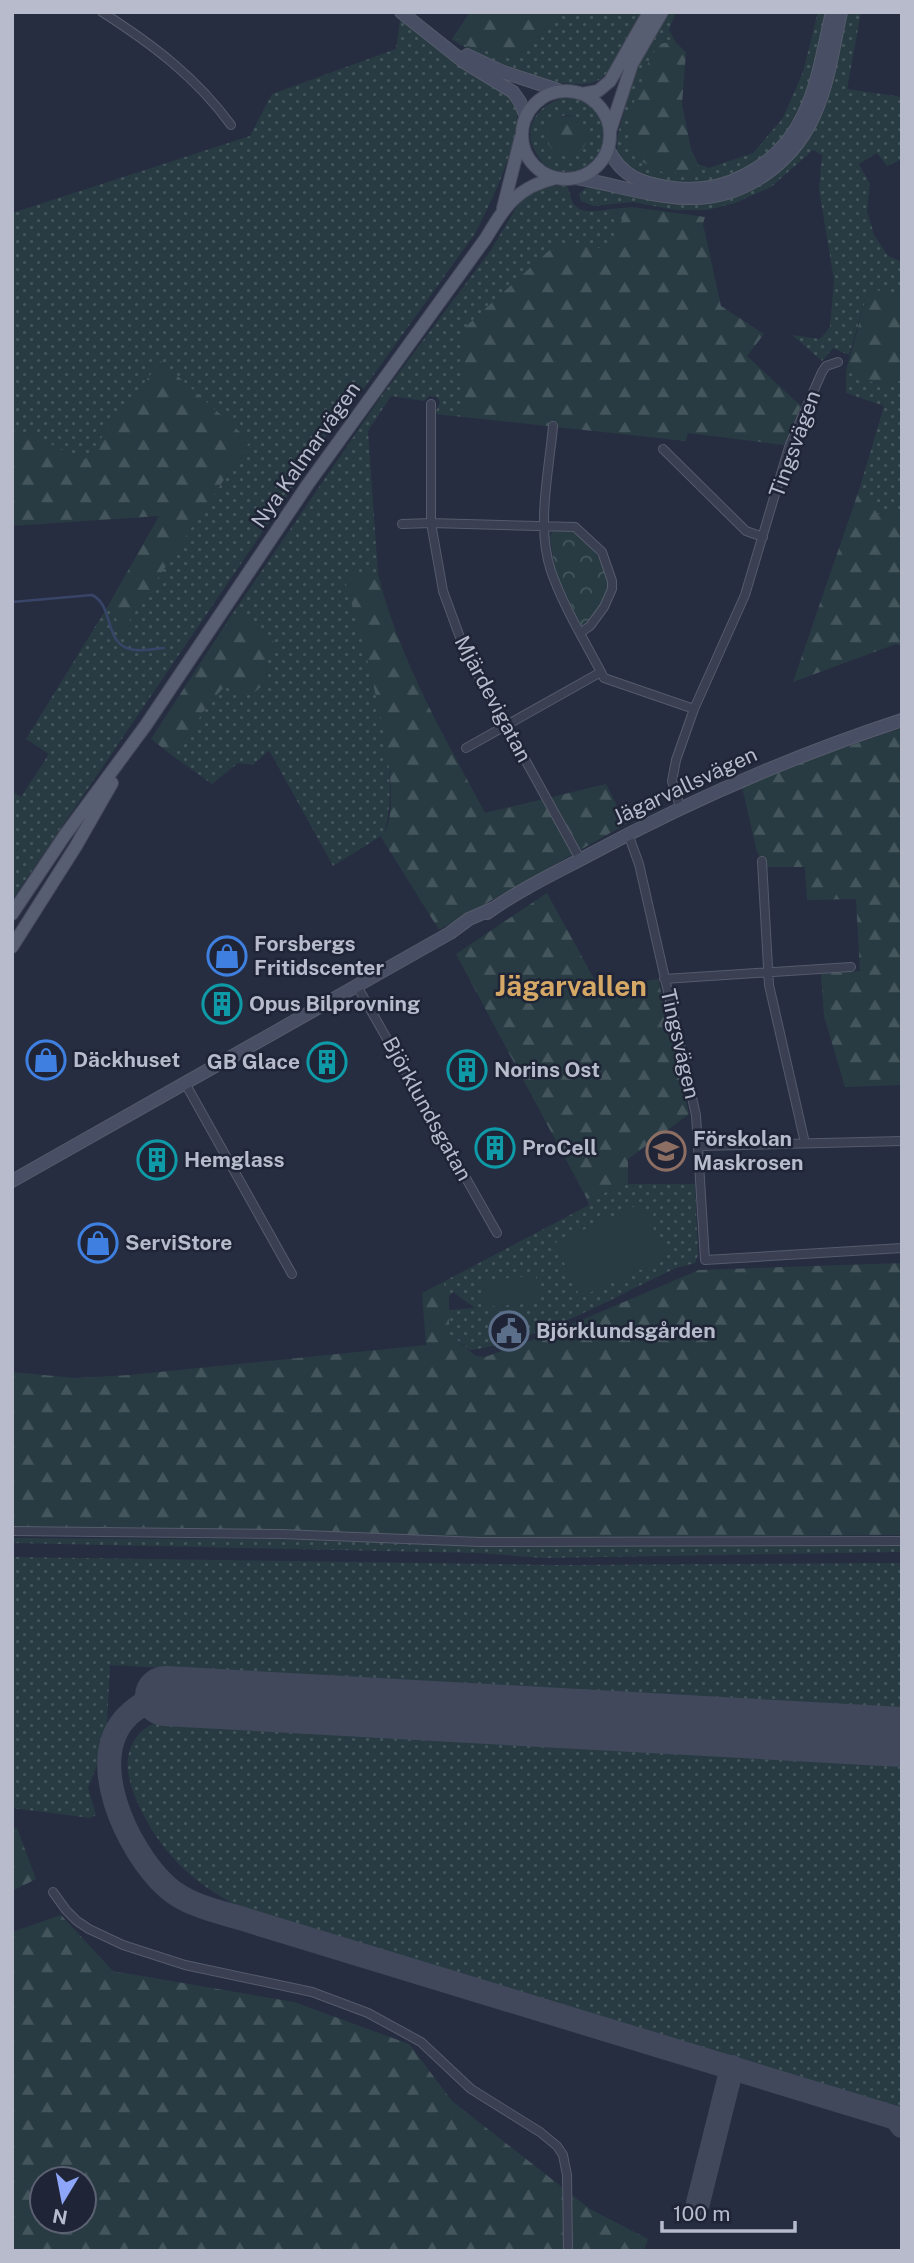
<svg xmlns="http://www.w3.org/2000/svg" width="914" height="2263" viewBox="0 0 914 2263" font-family="'Public Sans',sans-serif">
<style>
.grass{fill:url(#grass-dots);fill-rule:evenodd}
.forest{fill:url(#forest-firs);fill-rule:evenodd}
.park{fill:url(#park-crowns)}
.garden{fill:#283b42}
.lines{fill:none;stroke-linecap:round;stroke-linejoin:round}
.stream{stroke:#394568;stroke-width:2.5}
.taxiway{stroke:#41485c;stroke-width:24}
.runway{stroke:#41485c;stroke-width:60}
.street-casing{stroke:#555b6b;stroke-width:10}
.secondary-casing{stroke:#555b6b;stroke-width:14}
.primary-casing{stroke:#44495a;stroke-width:14}
.street{stroke:#3a4051;stroke-width:8}
.secondary{stroke:#484e64;stroke-width:12}
.primary{stroke:#585e71;stroke-width:12}
.labels{text-anchor:middle;stroke-width:5;stroke-linejoin:round;paint-order:stroke}
.street-label{font-size:21px;fill:#b7bbcb;stroke:#1f2536}
.poi-label{font-size:21px;font-weight:bold;fill:#b7bbcb;stroke:#1f2536;text-anchor:start}
.district-label{font-size:28px;font-weight:bold;fill:#d6a866;stroke:#1f2536}
</style>
<defs>
<pattern id="grass-dots" width="8" height="8" patternUnits="userSpaceOnUse" patternTransform="scale(1.75)"><rect width="8" height="8" fill="#283b42"/><path d="M2 2h.1M6 6h.1" fill="none" stroke="#45555c" stroke-width="1.8" stroke-linecap="round"/></pattern>
<pattern id="forest-firs" width="22" height="20" patternUnits="userSpaceOnUse" patternTransform="scale(1.75)"><rect width="22" height="20" fill="#283b42"/><path d="M5 1l3.5 6h-7zM16 11l3.5 6h-7z" fill="#45555c"/></pattern>
<pattern id="park-crowns" width="20" height="18" patternUnits="userSpaceOnUse" patternTransform="scale(1.75)"><rect width="20" height="18" fill="#283b42"/><path d="M2 6a3 3 0 1 1 6 0M12 15a3 3 0 1 1 6 0" fill="none" stroke="#45555c"/></pattern>
</defs>
<rect width="100%" height="100%" fill="#262d41"/>
<path class="grass" d="M564,12H641C629,31 619,64 603,77C576,101 477,58 452,39L454,36L467,46L516,58Z
M669,12H676L669,30L676,43H663L630,137L638,160L663,172L692,173L698,164L709,168L753,153L783,118L803,72L818,12H826C817,54 812,98 787,134C754,180 695,192 643,175C633,172 619,163 617,151C616,141 619,129 622,119C627,100 632,81 640,63C647,46 659,29 669,12Z
M846,12H861L847,89L902,97V159L887,166L877,153L859,164L870,184L867,211L874,235L888,256L902,262V297L869,289L849,355L833,348L822,361L792,335L820,339L830,327L834,280L819,189L822,155L813,150L771,187L735,203L707,210H675L633,202L593,206L581,201L579,194L587,187L633,194L751,189C825,149 830,87 846,12Z
M400,20C422,36 444,53 466,68C482,78 504,87 514,103C529,126 487,211 474,235L344,416L311,452L291,490L12,900V791L21,797L49,754L26,739L108,606L123,629L250,441L85,459L12,428V213L250,136L272,94L396,49Z
M571,97C652,118 570,214 536,153C519,125 543,99 571,97ZM566,115L573,116L565,156C542,149 543,120 566,115Z
M562,185L567,186C570,191 570,197 573,203C581,216 601,210 613,209L622,220L607,249L554,246L463,329V417L435,414L440,402L437,397L429,396L424,401L391,396L368,431L378,574L344,575C363,646 405,763 384,834L333,866L269,750L253,765L238,763L212,784L173,756L208,705L224,686L251,695L266,683L267,660L263,630L233,613L382,395L491,250L519,203L530,193L540,188Z
M846,371L886,388L902,379V512L877,514L860,487L884,406L846,393Z
M628,1184H695L698,1255L695,1263L676,1268C610,1299 543,1339 470,1350L449,1334V1310L475,1308L453,1292L449,1296L443,1282L589,1205L587,1199Z
M12,1538L284,1539L480,1546L902,1545V1552L544,1558L480,1553L12,1543Z
M12,1557L559,1565L902,1563V1710L110,1665L106,1743L88,1788L96,1815L90,1818L12,1808Z
M163,1722L902,1764V2111L257,1915C201,1891 160,1856 136,1799C129,1782 124,1764 131,1747C137,1733 147,1723 163,1722Z"/>
<path class="forest" d="M470,12H564L516,58L467,46L454,36Z
M663,43H676L686,52L682,104L691,149L698,164L692,173L663,172L638,160L630,137L633,105L651,55Z
M547 136a20 20 0 1 1 40 0a20 20 0 1 1-40 0Z
M632,207L705,217L703,224L721,306L764,334L747,356L801,406L784,445L688,433L686,441L463,417V329L554,246L607,248L622,220L613,209Z
M869,288L902,297V379L886,388L846,371Z
M161,361L250,441L123,630L108,606L159,516L12,526V428L85,459Z
M860,487L878,514L902,512V646L896,644L793,682Z
M343,574H378C399,659 444,736 485,813L606,784L626,824L439,930L381,837C414,805 356,618 343,574Z
M233,613L263,630L274,642L267,660L266,683L251,695L224,687L208,705L173,756L151,739Z
M902,728V1085L845,1087L824,1016L821,974L860,971L856,899L807,900L805,867H766L757,852L742,787L816,757Z
M547,893L599,988L658,979L689,1114L628,1159V1184L587,1199L456,954Z
M902,1263V1535L484,1538L120,1527H12V1372L75,1378L130,1375L426,1345L422,1293L443,1282L449,1296V1334L476,1356L485,1357L544,1336L699,1270Z
M12,1828H17L36,1879L12,1891Z
M61,1915L113,1971L294,2002L409,2044L452,2101L590,2209L648,2239L644,2251H12V1932ZM42,2179H84V2221H42Z"/>
<path class="park" d="M554,529C559,529 566,528 570,530C588,535 608,569 608,587C608,600 594,621 582,627L555,572L550,536Z"/>
<path class="garden" d="M642,1203L667,1258L580,1297L555,1243Z
M536,1276L538,1303L485,1307L482,1280Z"/>
<g class="lines">
<path class="stream" d="M12,602L92,595C114,605 104,643 130,649C140,652 154,649 164,648"/>
<path class="taxiway" d="M165,1696C151,1698 142,1704 132,1712C80,1754 128,1852 167,1887C190,1908 227,1913 256,1923L896,2118L902,2126
M698,2203L732,2067"/>
<path class="runway" d="M165,1696L902,1737"/>
<g class="street-casing">
<path id="street" d="M102,12C152,44 196,77 231,125
M431,404V523L443,591L465,651L580,859
M553,426C549,472 536,526 551,571C564,608 586,643 604,678L694,709
M663,449L746,531L763,537
M402,524L431,523L575,527L602,552L612,581V589L604,607L590,626L580,633
M466,748L601,672
M680,807L672,781L676,760L694,709L745,595L790,444L822,372L826,366L838,362
M628,834L639,864L696,1115L705,1260L902,1248
M762,861L769,985L805,1143
M664,979L851,967
M357,986L497,1233
M185,1083L292,1274
M699,1146L902,1141
M12,1531L281,1534L480,1542L902,1541
M53,1892L66,1910L77,1921L89,1929L123,1945L185,1965L312,1992L368,2013L421,2042L471,2089L540,2132L557,2146L563,2155L567,2175L568,2251"/>
</g>
<g class="secondary-casing">
<path id="secondary" d="M401,12L464,62L513,92L520,102L526,117
M467,55L503,72L561,91
M608,149C622,177 642,184 673,188C698,191 723,187 745,175C811,142 817,77 832,12
M576,178C613,184 650,197 687,198C746,200 798,160 818,106C830,76 834,43 841,12
M487,913C519,890 555,873 589,855C691,800 792,756 902,720
M12,1181L450,933L469,919L494,908"/>
</g>
<g class="primary-casing">
<path id="primary" d="M522 135a44 44 0 1 1 88 0a44 44 0 1 1-88 0Z
M582,94L598,91L610,81L649,12
M610,131L632,64L662,12
M503,208L521,137
M12,914L65,835L146,725L308,484L486,238C505,206 517,187 556,178
M12,947L76,846L112,783"/>
</g>
<use href="#street" class="street"/>
<use href="#secondary" class="secondary"/>
<use href="#primary" class="primary"/>
</g>
<defs>
<g id="shop-ring" transform="scale(2.0125)"><circle r="9.5" fill="#1f2536" stroke="#3f7fe0" stroke-width="1.5"/><path d="M-5-2.5h2.3a2.7 3.5 0 0 1 5.4 0H5L5.5 6h-11ZM-1.5-2.5h3a1.5 2.3 0 0 0-3 0Z" fill="#3f7fe0"/></g>
<g id="building-ring" transform="scale(2.0125)"><circle r="9.5" fill="#1f2536" stroke="#0f9aa8" stroke-width="1.5"/><path d="M-4-6H4V6H1V3H-1V6H-4ZM-2.5-4.3h1.7v1.8h-1.7ZM.8-4.3h1.7v1.8H.8ZM-2.5-1h1.7V.8h-1.7ZM.8-1h1.7V.8H.8Z" fill="#0f9aa8"/></g>
<g id="school-ring" transform="scale(2.0125)"><circle r="9.5" fill="#1f2536" stroke="#8d6e63" stroke-width="1.5"/><path d="M0-5L7-2L0 1L-7-2ZM-4 1L0 2.5L4 1V4Q0 6-4 4Z" fill="#8d6e63"/></g>
<g id="civic-ring" transform="scale(2.0125)"><circle r="9.5" fill="#1f2536" stroke="#5c6f8a" stroke-width="1.5"/><path d="M-.6-6.5H3V-4.5H.6V-3L4-1V1h2V6H-6V1h2V-1L-.6-3ZM-1.2 2.5V6h2.4V2.5Z" fill="#5c6f8a"/></g>
</defs>
<g fill-rule="evenodd">
<use href="#shop-ring" x="227" y="956"/>
<use href="#building-ring" x="222" y="1004"/>
<use href="#shop-ring" x="46" y="1060"/>
<use href="#building-ring" x="327" y="1062"/>
<use href="#building-ring" x="467" y="1070"/>
<use href="#building-ring" x="495" y="1148"/>
<use href="#school-ring" x="666" y="1151"/>
<use href="#building-ring" x="157" y="1160"/>
<use href="#shop-ring" x="98" y="1243"/>
<use href="#civic-ring" x="509" y="1331"/>
</g>
<g class="labels">
<g class="street-label">
<text transform="translate(795 444) rotate(-70)" y="7">Tingsvägen</text>
<text transform="translate(306 455) rotate(-55)" y="7">Nya Kalmarvägen</text>
<text transform="translate(493 699) rotate(62)" y="7">Mjärdevigatan</text>
<text transform="translate(685 786) rotate(-25)" y="7">Jägarvallsvägen</text>
<text transform="translate(680 1044) rotate(77)" y="7">Tingsvägen</text>
<text transform="translate(427 1109) rotate(61)" y="7">Björklundsgatan</text>
</g>
<g class="poi-label">
<text x="254" y="951">Forsbergs<tspan x="254" dy="24">Fritidscenter</tspan></text>
<text x="249" y="1011">Opus Bilprovning</text>
<text x="73" y="1067">Däckhuset</text>
<text x="300" y="1069" text-anchor="end">GB Glace</text>
<text x="494" y="1077">Norins Ost</text>
<text x="693" y="1146">Förskolan<tspan x="693" dy="24">Maskrosen</tspan></text>
<text x="522" y="1155">ProCell</text>
<text x="184" y="1167">Hemglass</text>
<text x="125" y="1250">ServiStore</text>
<text x="536" y="1338">Björklundsgården</text>
</g>
<g class="district-label">
<text x="571" y="996">Jägarvallen</text>
</g>
</g>
<rect width="914" height="2263" fill="none" stroke="#b7bbcb" stroke-width="28"/>
<g transform="translate(63 2200) rotate(190)"><circle r="33" fill="#1f2536" stroke="#5c6172" stroke-width="2"/>
<path d="M0-5L12 26L0 18L-12 26Z" fill="#8ea6f9"/>
<text y="-10" font-size="19" font-weight="bold" text-anchor="middle" fill="#b7bbcb">N</text>
</g>
<path d="M662 2221v10h133v-10" fill="none" stroke="#b7bbcb" stroke-width="3.5"/>
<text x="673" y="2221" font-size="21" fill="#b7bbcb" stroke="#1f2536" stroke-width="5" paint-order="stroke">100 m</text>
</svg>
